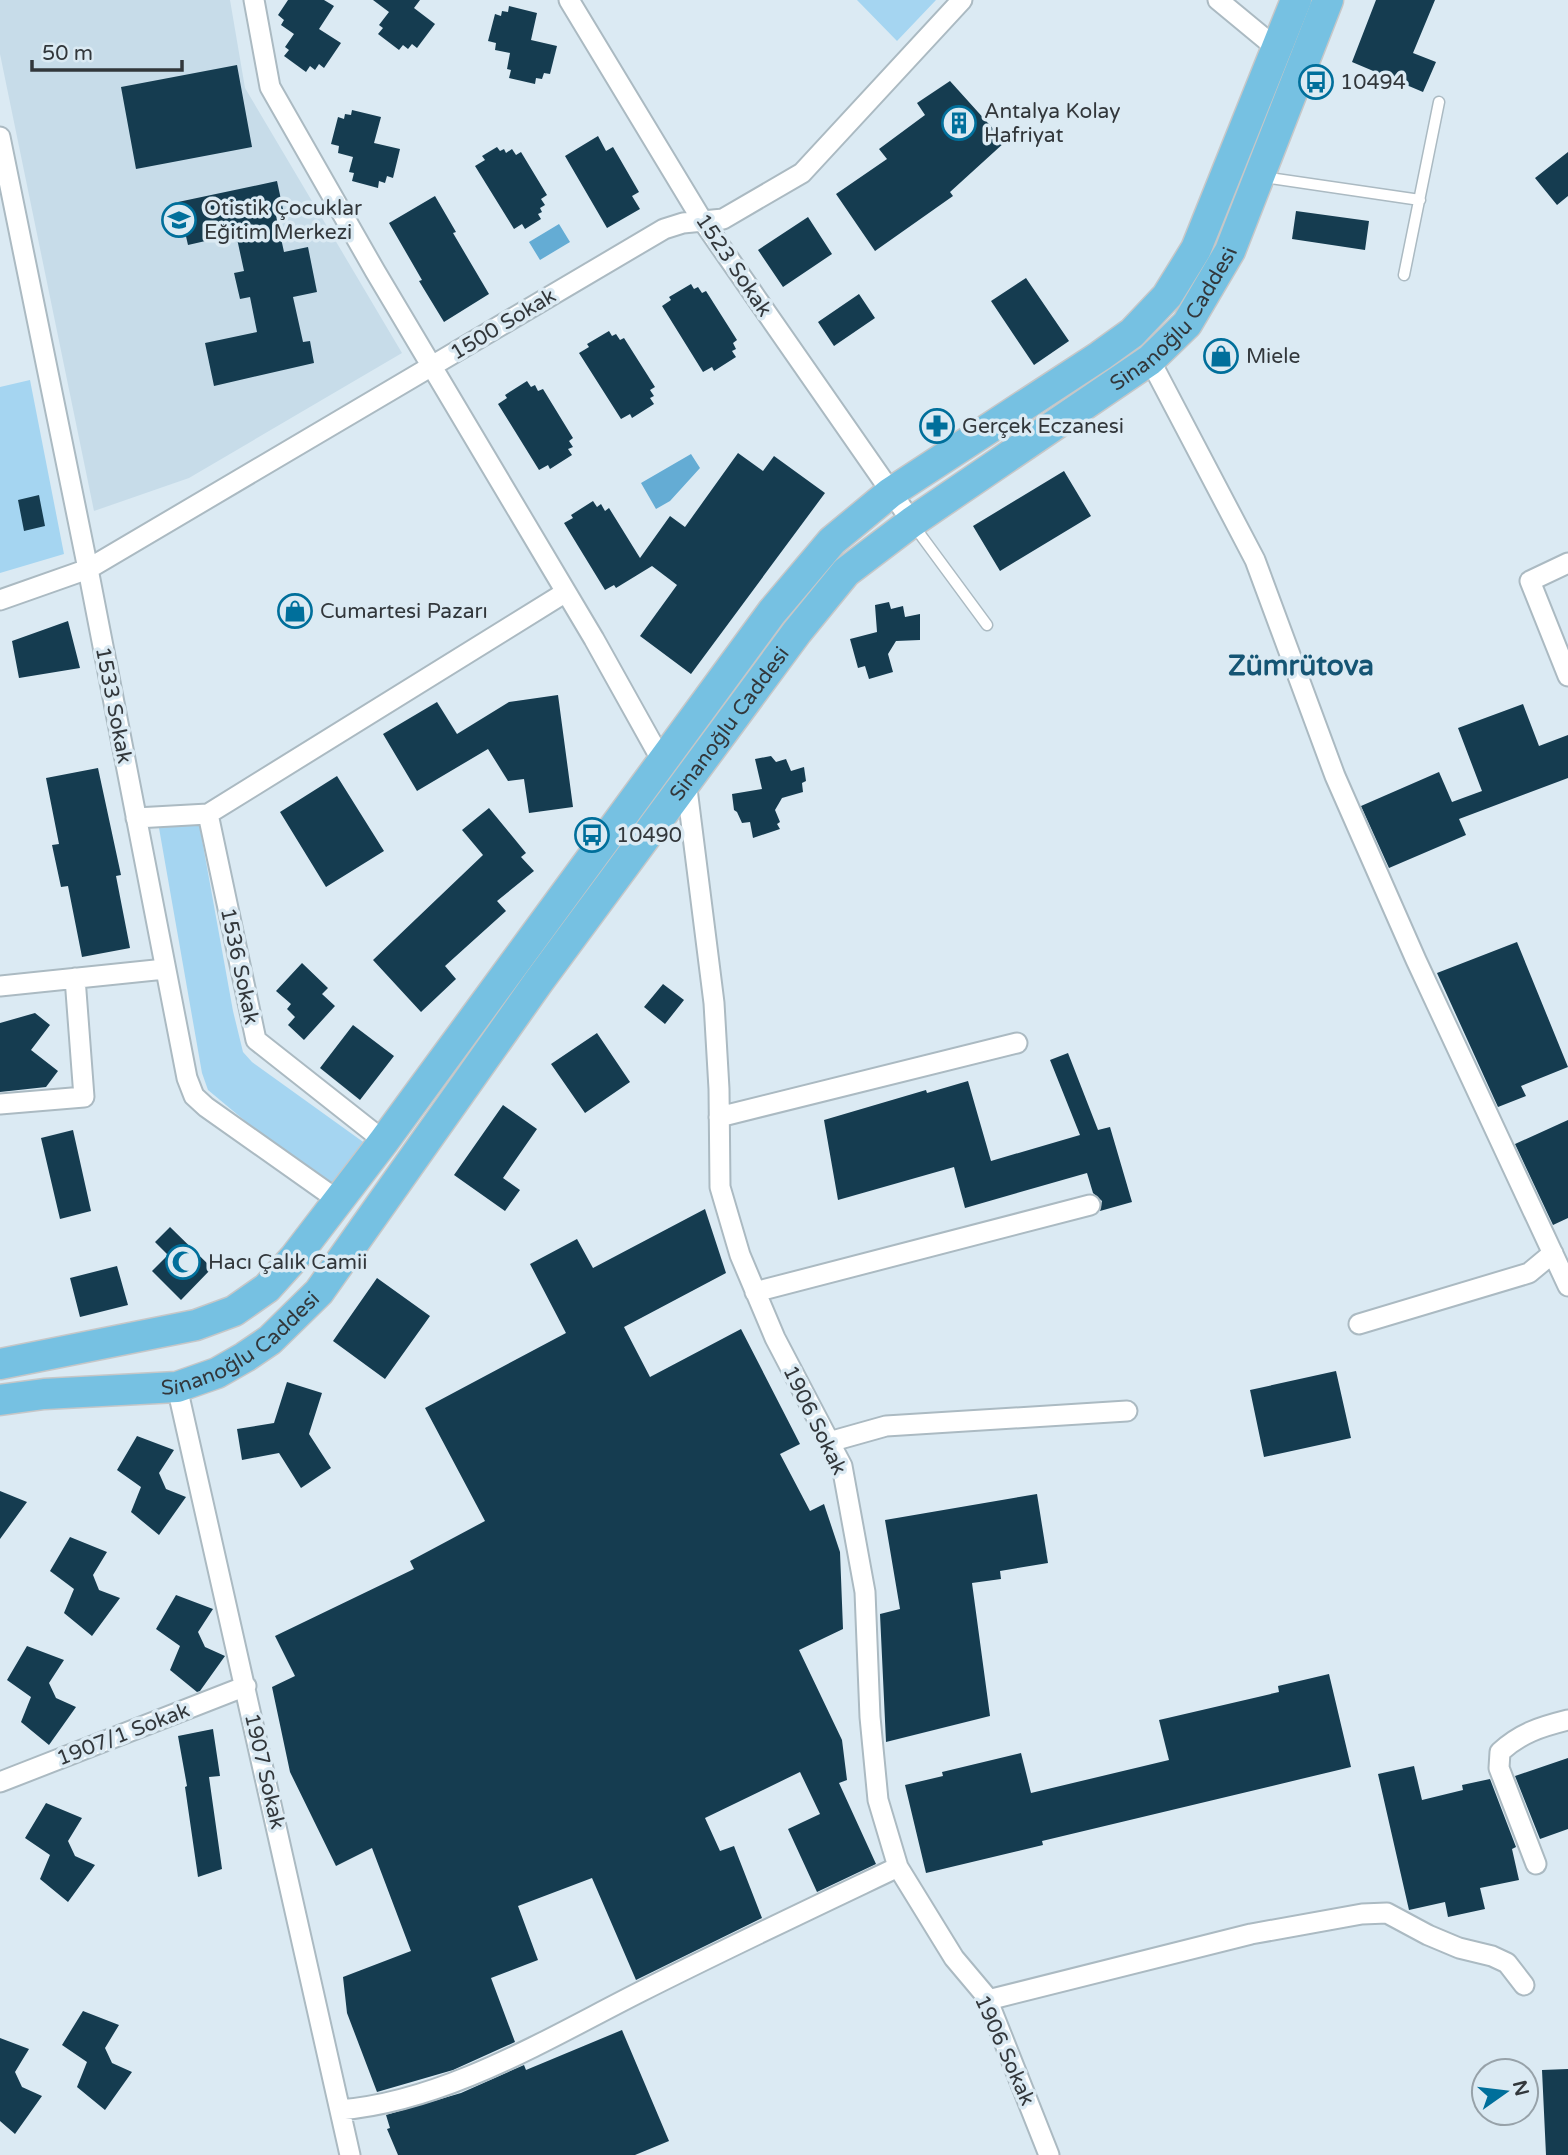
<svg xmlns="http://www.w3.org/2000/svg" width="1568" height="2155" viewBox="0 0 1568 2155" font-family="'Varela Round',sans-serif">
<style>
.built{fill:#c7dce9}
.green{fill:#a5d5f1}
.water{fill:#64acd4}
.building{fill:#153c50}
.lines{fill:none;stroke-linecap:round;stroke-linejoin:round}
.service-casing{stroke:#abbac2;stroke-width:13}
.minor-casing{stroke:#abbac2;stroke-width:23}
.primary-casing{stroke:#c6c7c8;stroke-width:33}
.service{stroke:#fff;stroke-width:10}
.minor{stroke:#fff;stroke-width:19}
.primary{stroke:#76c1e2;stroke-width:30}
.labels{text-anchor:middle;stroke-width:7;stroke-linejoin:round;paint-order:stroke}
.poi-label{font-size:21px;fill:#32373b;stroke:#dbeaf3;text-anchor:start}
.street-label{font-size:21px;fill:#32373b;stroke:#dbeaf3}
.district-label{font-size:28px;font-weight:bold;fill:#155574;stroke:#dbeaf3}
</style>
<rect width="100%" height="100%" fill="#dbeaf3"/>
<path class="built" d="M0,0H230L245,88L402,353L189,478L94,511L0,54Z"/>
<path class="green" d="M857,0H936L897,41Z
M30,380L64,554L0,573V387Z
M199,823L233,1011L243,1052L252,1062L366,1144L336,1186L268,1140L208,1090L202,1073L159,828Z"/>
<path class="water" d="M559,224L570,242L540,260L529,242Z
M691,454L700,468L670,501L656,509L641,483Z"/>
<path class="building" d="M288,0H324L334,6L319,29L341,43L324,68L319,64L315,70L310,66L306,72L284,56L289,50L285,47L294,34L281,25L284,20L278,15Z
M373,0H420L414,8L435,24L417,48L412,44L408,49L403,45L399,50L378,34L383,28L379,25L389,12Z
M1376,0H1435L1413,53L1436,62L1423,92L1352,62Z
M509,6L537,13L531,40L557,46L550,74L544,73L542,79L536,78L535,84L509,78L511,70L507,69L510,53L495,50L496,43L488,41L495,14L501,16L502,11L508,12Z
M237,65L252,147L136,169L121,87Z
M950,81L1005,142L950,192L953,196L875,251L836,194L887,159L879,149L925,115L917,103Z
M352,110L381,117L374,143L400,149L393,178L387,176L385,183L379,181L378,188L352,181L354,173L349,172L353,157L338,153L339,146L331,144L338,117L344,119L345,114L351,115Z
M598,136L606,151L613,147L639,192L632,196L640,209L607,228L565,156Z
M497,147L500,151L504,149L506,153L512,149L516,155L521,152L547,195L541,199L545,205L540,208L542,212L538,214L541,219L525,229L522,224L514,229L475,166L485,160L482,156Z
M1568,152V196L1557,205L1535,178Z
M277,181L283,209L275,211L284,252L308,247L317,292L293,297L303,342L310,341L314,363L214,386L205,343L257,332L250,297L240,299L234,273L244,271L236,234L188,245L178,202Z
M435,196L456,232L453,233L489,294L444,322L419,281L422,280L389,223Z
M1296,211L1369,221L1365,250L1292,239Z
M808,217L832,254L783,287L758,250Z
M1026,278L1069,341L1034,365L991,301Z
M691,284L694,289L698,287L702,293L706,291L737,340L733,343L736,349L732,351L736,357L714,371L712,367L703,372L662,306L671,300L669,297Z
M859,294L875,318L834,346L818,322Z
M609,331L612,336L616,334L620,340L624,338L655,387L650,390L654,396L650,398L654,404L632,418L630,414L621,419L579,353L589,347L587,344Z
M527,381L531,387L535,385L538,391L543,389L573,438L569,441L573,447L568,449L572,455L550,469L548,465L539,470L498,404L507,398L505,395Z
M738,453L763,471L774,456L825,493L691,674L640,636L677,585L652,566L616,588L614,585L605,590L564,523L573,518L571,515L593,501L597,507L601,504L605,511L609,508L640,558L670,516L685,527Z
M1064,471L1091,516L1000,571L973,526Z
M39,495L45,526L24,531L18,500Z
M889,602L891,609L903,606L905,617L920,614V640L896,641L888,654L893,672L869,679L865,666L858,668L850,639L877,632L875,605Z
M68,621L80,668L19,678L12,641Z
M558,695L573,807L529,813L524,779L508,781L488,749L417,791L383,734L437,702L457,734L509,702Z
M1523,704L1539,746L1568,735V778L1459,819L1466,835L1389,868L1361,806L1439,772L1452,802L1482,791L1458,728Z
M771,756L776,762L786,759L791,771L804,767L806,781L802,783L803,792L782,798L775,810L780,822L777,824L780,829L753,838L750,822L742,823L737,812L734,810L732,794L762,789L755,759Z
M98,768L121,875L116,876L130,948L82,957L68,886L61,887L52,845L59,844L46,778Z
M337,776L384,851L326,887L280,812Z
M489,808L526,853L521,857L534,871L497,901L506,911L445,966L456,979L421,1012L373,960L483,855L462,830Z
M1517,942L1568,1067L1521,1086L1526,1096L1498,1107L1437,973Z
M302,963L328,988L322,994L335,1006L304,1040L288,1025L295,1017L287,1009L291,1004L276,991Z
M663,984L684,1000L665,1024L644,1007Z
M35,1013L50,1025L31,1050L58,1071L46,1087L0,1092V1023Z
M353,1025L394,1056L360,1100L320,1068Z
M597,1033L630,1082L585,1113L551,1064Z
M1068,1053L1098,1130L1110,1127L1132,1202L1100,1211L1102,1201L1093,1193L1087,1173L965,1208L954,1167L838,1200L824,1120L926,1090L927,1093L968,1081L991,1161L1080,1135L1050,1060Z
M503,1105L537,1129L503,1178L520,1190L505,1211L454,1175Z
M1568,1120V1218L1553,1225L1515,1144Z
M73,1130L91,1211L60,1219L41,1138Z
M705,1209L726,1273L624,1327L650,1377L741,1329L800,1444L780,1454L810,1511L824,1504L840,1552L843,1629L799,1650L842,1740L847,1780L839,1783L876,1864L817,1892L788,1829L820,1814L800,1772L705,1818L720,1851L734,1846L762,1918L636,1980L592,1878L518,1906L538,1960L491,1978L515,2042L453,2070L377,2092L347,2013L343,1977L411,1951L372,1848L336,1866L290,1772L272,1687L295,1676L275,1636L414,1569L410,1561L485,1521L425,1408L566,1333L530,1264L577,1239L593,1268Z
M170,1227L212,1268L181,1300L152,1271L168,1255L155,1242Z
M117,1266L128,1305L80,1317L70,1278Z
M377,1278L430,1316L385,1379L333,1341Z
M1336,1371L1351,1438L1264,1457L1250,1390Z
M287,1382L322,1393L309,1434L331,1468L301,1488L279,1453L242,1460L237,1429L274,1423Z
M137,1436L174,1450L159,1473L166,1489L186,1497L159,1535L131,1512L141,1487L117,1470Z
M0,1491L27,1502L0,1539Z
M1037,1494L1048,1563L1000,1571L1001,1579L972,1583L990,1716L886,1742L880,1614L900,1609L885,1520Z
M70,1537L107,1552L93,1575L99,1590L120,1598L92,1636L64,1613L74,1589L50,1571Z
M176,1595L213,1609L198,1632L205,1647L225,1656L200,1691L197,1692L170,1670L180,1646L156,1629Z
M27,1646L64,1660L49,1683L56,1698L76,1707L49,1745L21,1722L31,1697L7,1680Z
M1329,1674L1351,1767L1042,1841L1043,1845L926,1873L905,1785L943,1776L942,1772L1021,1753L1031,1793L1169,1760L1159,1720L1279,1692L1278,1686Z
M213,1729L220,1776L209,1777L222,1869L198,1877L185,1787L187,1786L178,1736Z
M1568,1758V1829L1540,1839L1515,1776Z
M1414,1766L1422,1800L1463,1790L1462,1785L1490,1779L1516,1847L1512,1849L1519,1880L1480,1888L1485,1909L1448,1917L1445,1902L1409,1910L1378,1774Z
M46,1803L82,1818L68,1841L75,1856L95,1865L68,1902L40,1879L50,1855L25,1838Z
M83,2011L119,2025L105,2048L112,2063L132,2072L105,2110L77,2087L87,2062L62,2045Z
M622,2030L669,2141L635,2155H398L387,2129L390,2128L386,2115L461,2093L524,2065L526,2070Z
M0,2038L29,2049L15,2072L22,2087L42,2096L15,2134L0,2121Z
M1568,2069V2155H1546L1542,2070Z"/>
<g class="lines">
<g class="service-casing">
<path id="service" d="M1263,177L1420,200
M1404,275L1439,102
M914,526L987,625"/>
</g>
<g class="minor-casing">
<path id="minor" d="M254,0L270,87L375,271L594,639L662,761
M569,0L702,220L912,522
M1218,0L1276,48
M0,137L88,569L187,1078L194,1096L206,1107L339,1201
M1150,360L1255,560L1335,776L1416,960L1568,1286
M1568,563L1530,581L1568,676
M0,600L88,569L664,229L683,223L723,219L802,173L962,0
M686,781L714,1003L719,1089L720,1187L740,1255L775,1338L842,1466L865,1592L870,1717L878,1800L898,1867L954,1958L986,1996L1049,2155
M208,814L256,1040L384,1141
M136,818L208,814L566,592
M0,986L165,969
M0,1104L84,1097L75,978
M719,1117L1017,1043
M755,1292L1090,1205
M1359,1324L1529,1273L1553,1253
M177,1387L350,2155
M829,1442L886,1426L1127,1411
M0,1782L246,1686
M1536,1864L1499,1768L1500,1752C1521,1733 1540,1727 1568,1720
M988,2000L1251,1934L1362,1914L1387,1913L1428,1935L1459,1948L1492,1956L1507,1963L1524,1985
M340,2110C446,2101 547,2039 640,1992C725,1949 812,1908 898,1867"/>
</g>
<g class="primary-casing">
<g id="primary">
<path d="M0,1364L196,1325L234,1311L267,1288L295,1257L384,1141L772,612L832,541L890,493L1100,356L1132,333L1167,296L1196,249L1296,0"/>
<path id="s1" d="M0,1400L44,1394L177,1387L217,1373L245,1357L270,1340L319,1292L539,981L797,632L846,572L912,522L1150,360L1187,324L1230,251L1328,0"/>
</g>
</g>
<use href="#service" class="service"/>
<use href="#minor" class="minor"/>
<use href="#primary" class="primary"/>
</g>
<defs>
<g id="bus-ring" transform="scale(1.75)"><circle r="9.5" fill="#dbeaf3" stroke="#006f9b" stroke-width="1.5"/><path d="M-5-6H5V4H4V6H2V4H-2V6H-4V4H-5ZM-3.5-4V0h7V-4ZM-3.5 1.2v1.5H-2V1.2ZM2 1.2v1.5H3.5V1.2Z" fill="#006f9b"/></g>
<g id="building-ring" transform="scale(1.75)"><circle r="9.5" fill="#dbeaf3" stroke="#006f9b" stroke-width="1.5"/><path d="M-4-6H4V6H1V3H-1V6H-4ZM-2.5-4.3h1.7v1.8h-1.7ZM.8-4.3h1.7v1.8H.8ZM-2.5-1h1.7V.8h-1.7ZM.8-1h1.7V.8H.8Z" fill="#006f9b"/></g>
<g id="school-ring" transform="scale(1.75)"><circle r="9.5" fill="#dbeaf3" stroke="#006f9b" stroke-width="1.5"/><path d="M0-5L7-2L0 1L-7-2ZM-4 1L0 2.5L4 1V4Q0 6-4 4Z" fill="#006f9b"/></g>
<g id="shop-ring" transform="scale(1.75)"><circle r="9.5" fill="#dbeaf3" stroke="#006f9b" stroke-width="1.5"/><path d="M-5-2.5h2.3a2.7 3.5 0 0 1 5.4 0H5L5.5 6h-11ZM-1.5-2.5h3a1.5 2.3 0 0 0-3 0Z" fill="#006f9b"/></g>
<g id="pharmacy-ring" transform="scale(1.75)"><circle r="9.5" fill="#dbeaf3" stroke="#006f9b" stroke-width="1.5"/><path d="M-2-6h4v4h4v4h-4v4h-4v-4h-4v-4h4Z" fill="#006f9b"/></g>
<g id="mosque-ring" transform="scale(1.75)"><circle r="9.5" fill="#dbeaf3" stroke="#006f9b" stroke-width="1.5"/><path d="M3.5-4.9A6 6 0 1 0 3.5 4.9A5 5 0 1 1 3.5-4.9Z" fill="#006f9b"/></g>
</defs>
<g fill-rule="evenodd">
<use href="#bus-ring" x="1316" y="82"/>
<use href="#building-ring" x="959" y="123"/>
<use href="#school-ring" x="179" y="220"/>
<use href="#shop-ring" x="1221" y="356"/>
<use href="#pharmacy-ring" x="937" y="426"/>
<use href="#shop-ring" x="295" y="611"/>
<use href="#bus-ring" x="592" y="835"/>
<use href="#mosque-ring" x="183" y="1262"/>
</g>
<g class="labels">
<g class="poi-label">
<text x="1340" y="89">10494</text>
<text x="984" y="118">Antalya Kolay<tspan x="984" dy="24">Hafriyat</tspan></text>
<text x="204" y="215">Otistik Çocuklar<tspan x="204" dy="24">Eğitim Merkezi</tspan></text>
<text x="1246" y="363">Miele</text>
<text x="962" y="433">Gerçek Eczanesi</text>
<text x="320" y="618">Cumartesi Pazarı</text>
<text x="616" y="842">10490</text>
<text x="208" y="1269">Hacı Çalık Camii</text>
</g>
<g class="street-label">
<text transform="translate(734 265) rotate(56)" y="7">1523 Sokak</text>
<text dy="7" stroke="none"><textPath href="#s1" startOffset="1661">Si̇nanoğlu Caddesi</textPath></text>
<text transform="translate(503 324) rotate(-31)" y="7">1500 Sokak</text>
<text transform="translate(114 705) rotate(79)" y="7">1533 Sokak</text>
<text dy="7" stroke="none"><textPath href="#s1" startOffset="1052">Si̇nanoğlu Caddesi</textPath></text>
<text transform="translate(240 966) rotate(78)" y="7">1536 Sokak</text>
<text dy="7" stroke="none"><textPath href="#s1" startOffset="254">Si̇nanoğlu Caddesi</textPath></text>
<text transform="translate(815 1420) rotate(64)" y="7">1906 Sokak</text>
<text transform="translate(123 1734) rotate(-21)" y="7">1907/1 Sokak</text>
<text transform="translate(265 1771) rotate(77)" y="7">1907 Sokak</text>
<text transform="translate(1005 2050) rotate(66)" y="7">1906 Sokak</text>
</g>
<g class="district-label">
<text x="1301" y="675">Zümrütova</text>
</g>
</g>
<g transform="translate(1505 2092) rotate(76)"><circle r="33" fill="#dbeaf3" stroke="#97a2a9" stroke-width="2"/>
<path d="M0-5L12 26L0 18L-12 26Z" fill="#006f9b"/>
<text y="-10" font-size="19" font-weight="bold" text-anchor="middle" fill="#32373b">N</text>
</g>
<path d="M32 60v10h150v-10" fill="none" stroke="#32373b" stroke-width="3.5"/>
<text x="42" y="60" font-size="21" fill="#32373b" stroke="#dbeaf3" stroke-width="5" paint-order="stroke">50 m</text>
</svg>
